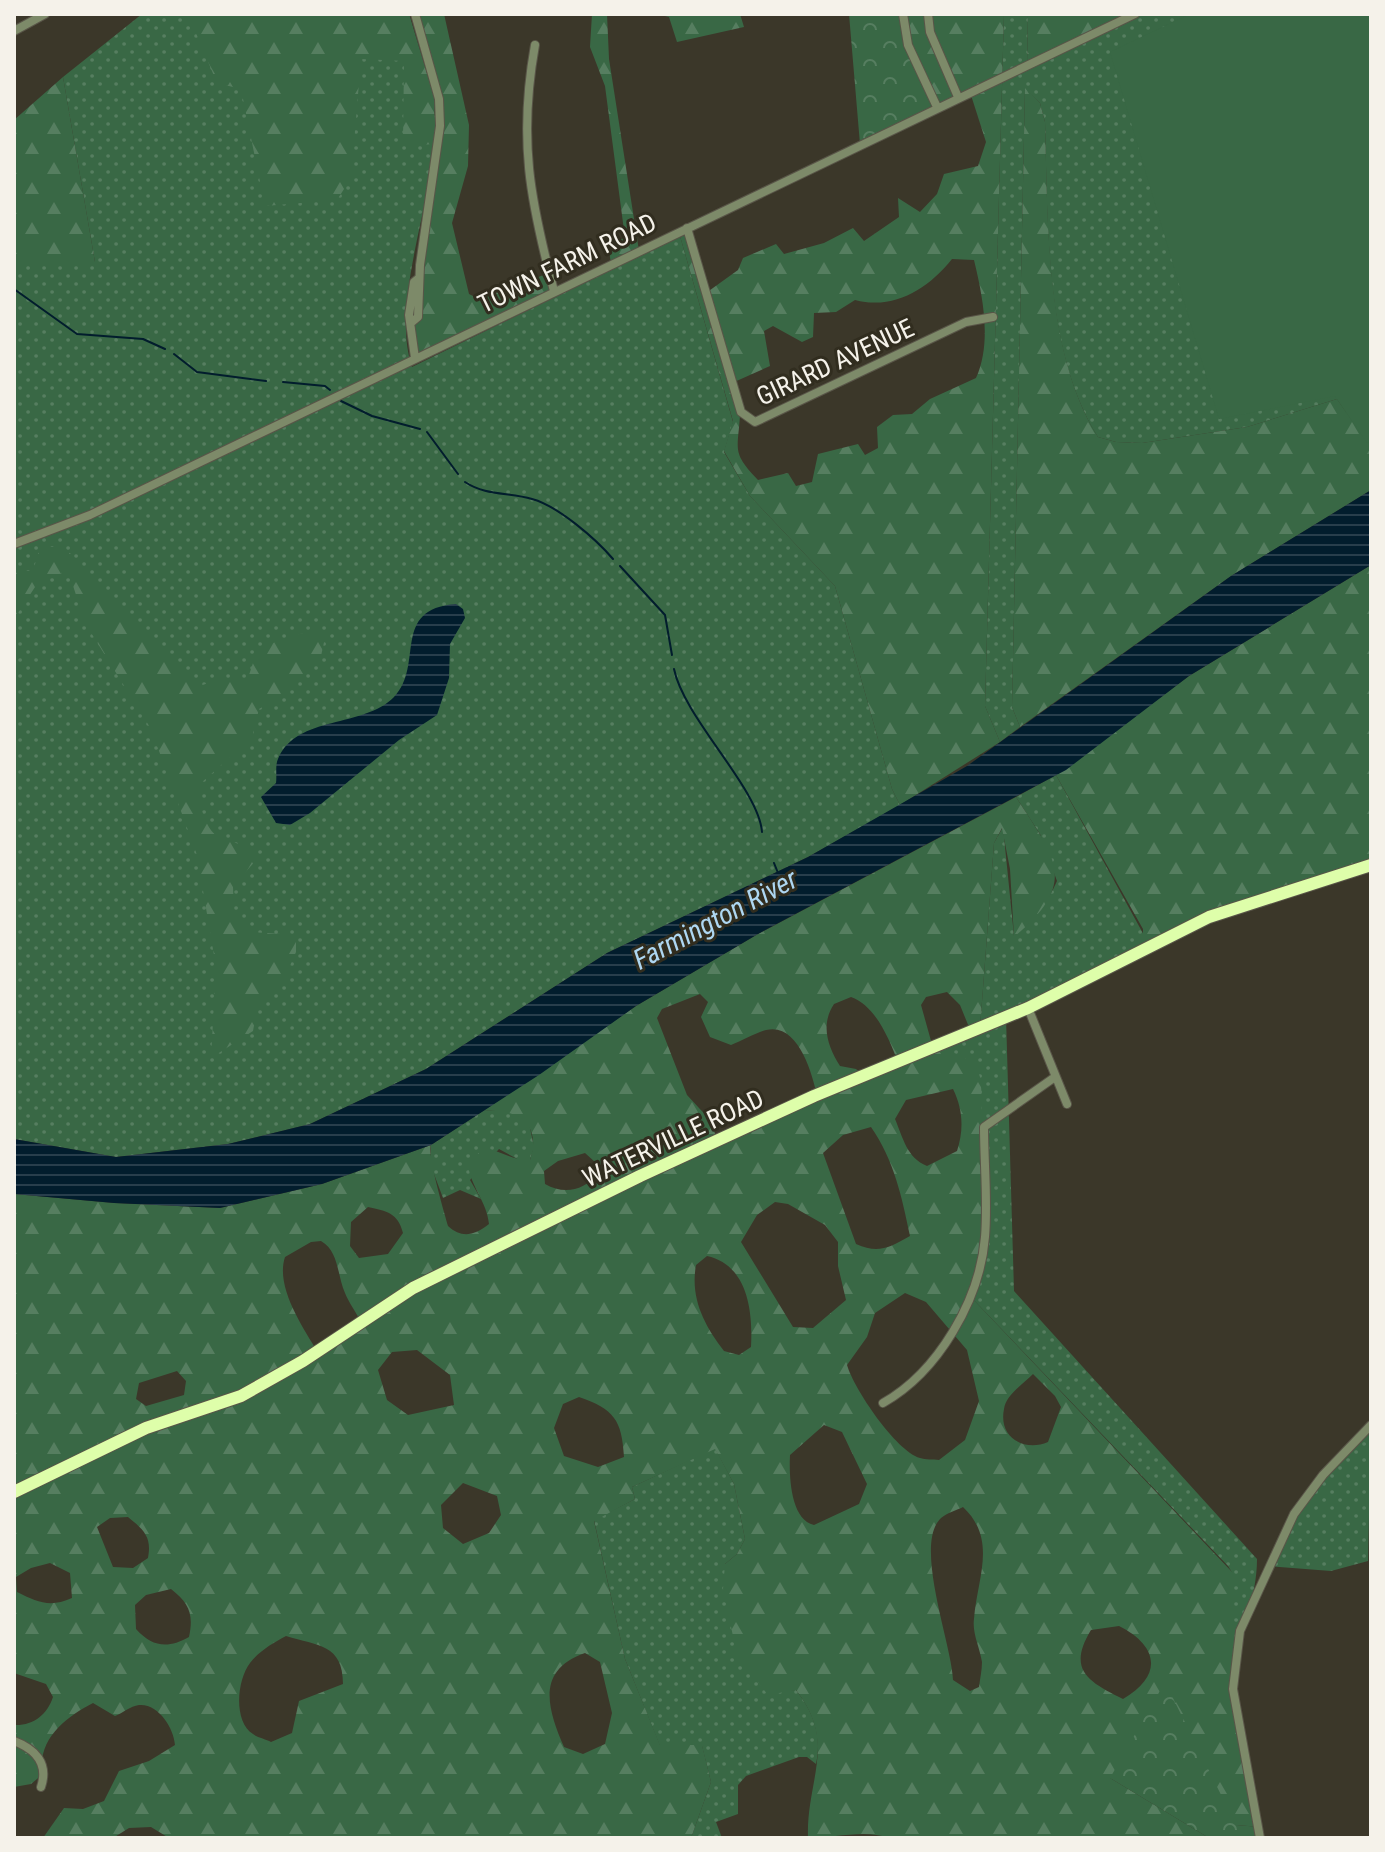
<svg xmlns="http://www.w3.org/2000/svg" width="1385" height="1852" viewBox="0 0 1385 1852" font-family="'Roboto Condensed',sans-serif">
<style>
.grass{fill:url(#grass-dots)}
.forest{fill:url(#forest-firs);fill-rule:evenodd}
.park{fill:url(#park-crowns)}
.pitch{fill:#396845}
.water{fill:url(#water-rules)}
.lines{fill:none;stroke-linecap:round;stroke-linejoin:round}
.stream{stroke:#021d2d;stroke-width:2}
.minor-casing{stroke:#595548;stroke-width:10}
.highway-casing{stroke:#595548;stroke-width:14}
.minor{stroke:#7d8a69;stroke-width:8}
.highway{stroke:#defeaa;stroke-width:12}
.labels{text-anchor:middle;stroke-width:6;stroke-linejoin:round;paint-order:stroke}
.street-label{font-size:26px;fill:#f5f2ea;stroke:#312d1f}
.water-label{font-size:28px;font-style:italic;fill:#aed7f2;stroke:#312d1f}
</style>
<defs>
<pattern id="grass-dots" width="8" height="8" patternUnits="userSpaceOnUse" patternTransform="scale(2)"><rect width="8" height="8" fill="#396845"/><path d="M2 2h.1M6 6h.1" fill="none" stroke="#567e60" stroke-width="1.8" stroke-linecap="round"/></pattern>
<pattern id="forest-firs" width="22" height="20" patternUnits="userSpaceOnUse" patternTransform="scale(2)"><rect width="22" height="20" fill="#396845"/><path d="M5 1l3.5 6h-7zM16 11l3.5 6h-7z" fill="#567e60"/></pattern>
<pattern id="park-crowns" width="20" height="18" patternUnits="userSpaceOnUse" patternTransform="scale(2)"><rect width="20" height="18" fill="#396845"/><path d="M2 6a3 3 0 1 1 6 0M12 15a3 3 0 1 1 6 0" fill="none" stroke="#567e60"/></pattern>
<pattern id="water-rules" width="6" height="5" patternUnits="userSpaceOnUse" patternTransform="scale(2)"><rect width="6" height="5" fill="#021d2d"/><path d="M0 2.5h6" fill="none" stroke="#283e4c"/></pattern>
</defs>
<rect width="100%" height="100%" fill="#3b3729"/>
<path class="grass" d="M142,14H409C416,42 436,104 436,129C434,199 390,302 412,367L680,236L733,422L724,452L750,496L835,586L892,789L900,805L808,857L607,953L426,1069L310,1124L228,1144L116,1157L14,1139V262H95L63,77Z
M1004,14H1028L1027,64L1135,14H1371V441L1367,443L1337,399L1247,427L1142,443L1116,442L1098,437C1044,352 1048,221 1045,122L1040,103L1025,89L1012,707L1020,727L1000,742L985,706Z
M1056,775L1145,937L1143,944L1006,1017L1014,1291L1257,1559C1257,1598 1240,1633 1233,1671V1574L1228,1566L969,1295L984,1127L928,1050L980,1028L994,843L1003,827L1014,936C1032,922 1048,902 1057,881L1040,834L1016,797Z
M509,1110L529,1123L534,1147L530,1160L521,1161L499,1149L470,1180L481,1199L460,1190L443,1198L431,1166V1145L483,1111Z
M1371,1425L1368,1561L1331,1571L1268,1566L1294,1514Z
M715,1448L734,1484L745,1539L737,1554L725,1564L776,1691L796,1690C814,1713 822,1736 816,1764L807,1757H799L746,1776L738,1785V1814L716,1822L722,1838H691L711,1782L702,1746H660L625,1659L594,1520L635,1499L632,1487Z"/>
<path class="forest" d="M188,14H409L435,100L433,144L411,146L403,142L404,61L361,59L351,178L337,200L265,206L241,89L217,83Z
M415,14H444L469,125L468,166L452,223L469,294L479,299L549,273L554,291L415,358L412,322L418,317L440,126L439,99Z
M592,14H607L609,59L639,251L611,264L608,243L625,238L605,86L590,47Z
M657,14H740L744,27L677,42L669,17Z
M903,14H1004L985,706L1000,742L900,805L892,789L835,586L750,496L724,451L733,421L680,236L687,228L706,293L738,270L743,258L776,244L784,254L824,243L853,228L864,241L899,217L898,198L920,212L937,194L944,174L978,166L986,142L970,92L937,107L915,62ZM952,259L974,260C983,297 992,343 976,378L930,399L912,414L893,415L877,427L878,448L865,455L858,444L818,454L812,482L796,486L788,473L758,480C731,452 738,450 740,415C741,405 735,393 732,383L770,366L764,331L773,326L802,342L813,337L814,313L836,312L855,300C894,310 927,290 952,259Z
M1028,14H1135L1027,65Z
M63,77L95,262H14V120Z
M1025,88L1040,103L1045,122C1048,219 1045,354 1098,437L1116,442L1142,443L1247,427L1337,399L1367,442L1371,441V490L1231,576L1020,727L1012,707Z
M40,547H64L176,662L194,688L223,678L246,684L258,648L299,634L326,633L321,656C311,662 311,667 303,674C290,687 276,700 259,709L252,738L201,783C197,793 198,798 201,808C215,855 232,829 258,858L233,886L234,916L251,932L296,935V952L280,988L257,1009L253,1031L211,1058L216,967L197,855L151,729L85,623L68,570L37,584L14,619V571H33Z
M1371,565V865L1143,944V929L1056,775L1189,676Z
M1016,797C1055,858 1080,882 1014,937L1010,869L1002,828L994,843L980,1028L971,1032L960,1005L947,992L926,997L921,1005L933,1048L931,1050C953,1051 975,1056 981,1080L985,1239L969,1295L1233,1573V1689L1260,1827L1236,1825L1110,1778L1209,1838H888C866,1829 834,1838 808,1838C806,1779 838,1744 796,1690L768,1695L737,1655L723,1589L725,1564L737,1554L745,1539L734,1484L715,1449L632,1487L635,1499L594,1521L625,1659L660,1745H702L711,1782L691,1838H169L151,1827L129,1828L113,1838H43L64,1808L83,1809L104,1801L119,1771L149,1761L175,1745C174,1728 158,1703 139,1705C130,1706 123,1713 115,1716L93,1703C66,1717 36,1740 43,1774L31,1784L14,1787V1725C33,1726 47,1715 53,1697L46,1684L14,1673V1194L114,1203L220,1208L322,1184L431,1145C427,1154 444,1212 448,1226C462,1239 475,1235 489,1224C487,1202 471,1187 468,1165L483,1148C500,1150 513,1161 530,1160C542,1124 518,1108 483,1111L636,1006L758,934ZM700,994L708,1002L701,1017L710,1037L731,1045C742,1041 755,1033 766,1030C798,1022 812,1073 817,1095L717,1140L711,1121L687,1095L657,1018L662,1009ZM851,997C876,1006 889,1039 898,1062L864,1076L856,1069L840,1066C828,1047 820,1025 834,1004ZM953,1089C963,1109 964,1130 957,1151L927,1166C907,1158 903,1138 895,1119L906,1100ZM871,1127C894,1160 902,1197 910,1236C889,1248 878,1254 856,1244L823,1153L843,1135ZM585,1153L595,1162L598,1173C584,1191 564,1195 545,1184L544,1171L558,1161ZM775,1202L788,1204L825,1225L838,1242V1266L846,1300L813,1328L793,1327L741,1242L757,1215ZM368,1207C387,1211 398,1213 403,1233L388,1254L359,1258L350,1246L351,1222ZM321,1241C339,1251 337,1275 345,1293C349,1303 356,1312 361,1322L317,1351C303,1327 275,1287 285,1257L311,1242ZM707,1256C748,1265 753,1312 751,1347L739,1355L724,1351C704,1325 690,1298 696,1265ZM905,1293L926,1302L967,1350L979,1401L965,1440L939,1460C933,1459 925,1460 920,1458C896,1451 854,1389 847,1365L867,1337L875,1313ZM417,1350L450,1375L454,1405L408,1415L387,1400L378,1370L392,1352ZM177,1371L186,1381L184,1395L146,1406L136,1399L139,1383ZM1033,1374L1055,1396L1061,1407L1048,1442C1025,1452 998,1438 1004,1409C1006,1395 1023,1384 1033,1374ZM579,1397C614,1409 622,1420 624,1457L598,1467L564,1456L554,1428L563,1404ZM824,1425L842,1432L867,1484L859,1504L814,1525C790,1520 789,1474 790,1455ZM463,1483L497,1496L501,1515L489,1533L463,1544L443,1528L441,1505ZM963,1507C998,1540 977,1578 974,1619C972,1633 980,1648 982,1662C982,1670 980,1679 979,1687L970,1691L953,1680C952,1645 913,1544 941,1518C947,1513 957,1510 963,1507ZM128,1517C144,1530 152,1537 148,1558L133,1568L113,1567L97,1527L110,1518ZM50,1563L70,1573L72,1598C50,1608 37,1602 17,1592L16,1577L31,1568ZM171,1589C189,1603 194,1614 189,1637C168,1649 152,1647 136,1629L135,1605L146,1595ZM1119,1626C1159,1646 1163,1676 1123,1699C1090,1682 1066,1671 1091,1630ZM286,1636C318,1646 343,1644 343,1684L299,1701L292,1733L271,1742C266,1739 258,1738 253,1734C233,1721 237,1680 250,1663C259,1651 273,1643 286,1636ZM585,1653L600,1662L612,1713L605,1744L583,1754L564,1747C547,1708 536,1670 585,1653Z"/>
<path class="park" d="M849,14H903V27L937,107L860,144Z
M1165,1682L1236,1825L1260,1827V1838H1209L1110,1778Z"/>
<path class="pitch" d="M1190,14H1371V441L1367,443L1335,396L1219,419L1110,52Z"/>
<path class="water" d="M1371,490V565L1189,676L1066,770L758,934L636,1006L539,1075L431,1145L322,1184L220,1208L114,1203L14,1194V1139L116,1157L228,1144L310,1124L426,1069L607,953L808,857L967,766L1231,576Z
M456,604L463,609L465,618L450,644L449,678L437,715L399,740L310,813L290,825L276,823L261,797L276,783C277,776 275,765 278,759C296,715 364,728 394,697C425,665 390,609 456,604Z"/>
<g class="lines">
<path class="stream" d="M14,289L77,334L143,339L165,349
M174,354L197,372L266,381
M283,382L325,386L330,390
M341,401L372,416L420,429
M427,432L458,474
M465,482C486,496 508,492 532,499C558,506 596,539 613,559
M620,566L665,615L672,655
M674,669C684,718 759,789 762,832
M774,863L778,873"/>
<g class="minor-casing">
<path id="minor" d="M903,14L908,45L937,107
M928,14L930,32L958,97
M14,31L45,14
M535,45C518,139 530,200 554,291
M687,228L741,412L755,422L966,322L993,317
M412,322L418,317L420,265L440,126L439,99L415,14
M415,358L409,315L414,282L419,278
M14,544L90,515L1135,14
M1028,1008L1067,1104
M883,1403C938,1372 980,1300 985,1237C988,1201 984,1163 984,1127L1055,1077
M14,1741C35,1749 49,1763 41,1787
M1260,1838L1233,1689L1240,1631L1294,1514L1323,1475L1371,1425"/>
</g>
<g class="highway-casing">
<path id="highway" d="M14,1492L146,1428L241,1396L303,1361L413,1288L640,1176L814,1096L1028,1008L1209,917L1371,865"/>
</g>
<use href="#minor" class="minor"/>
<use href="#highway" class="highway"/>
</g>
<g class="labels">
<g class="street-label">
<text transform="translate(567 263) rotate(-26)" y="9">TOWN FARM ROAD</text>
<text transform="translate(835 362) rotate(-25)" y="9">GIRARD AVENUE</text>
<text transform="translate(673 1138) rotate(-25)" y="9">WATERVILLE ROAD</text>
</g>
<g class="water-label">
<text transform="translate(715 919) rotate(-28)" y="10">Farmington River</text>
</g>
</g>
<rect width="1385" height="1852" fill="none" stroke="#f5f2ea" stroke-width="32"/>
</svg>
